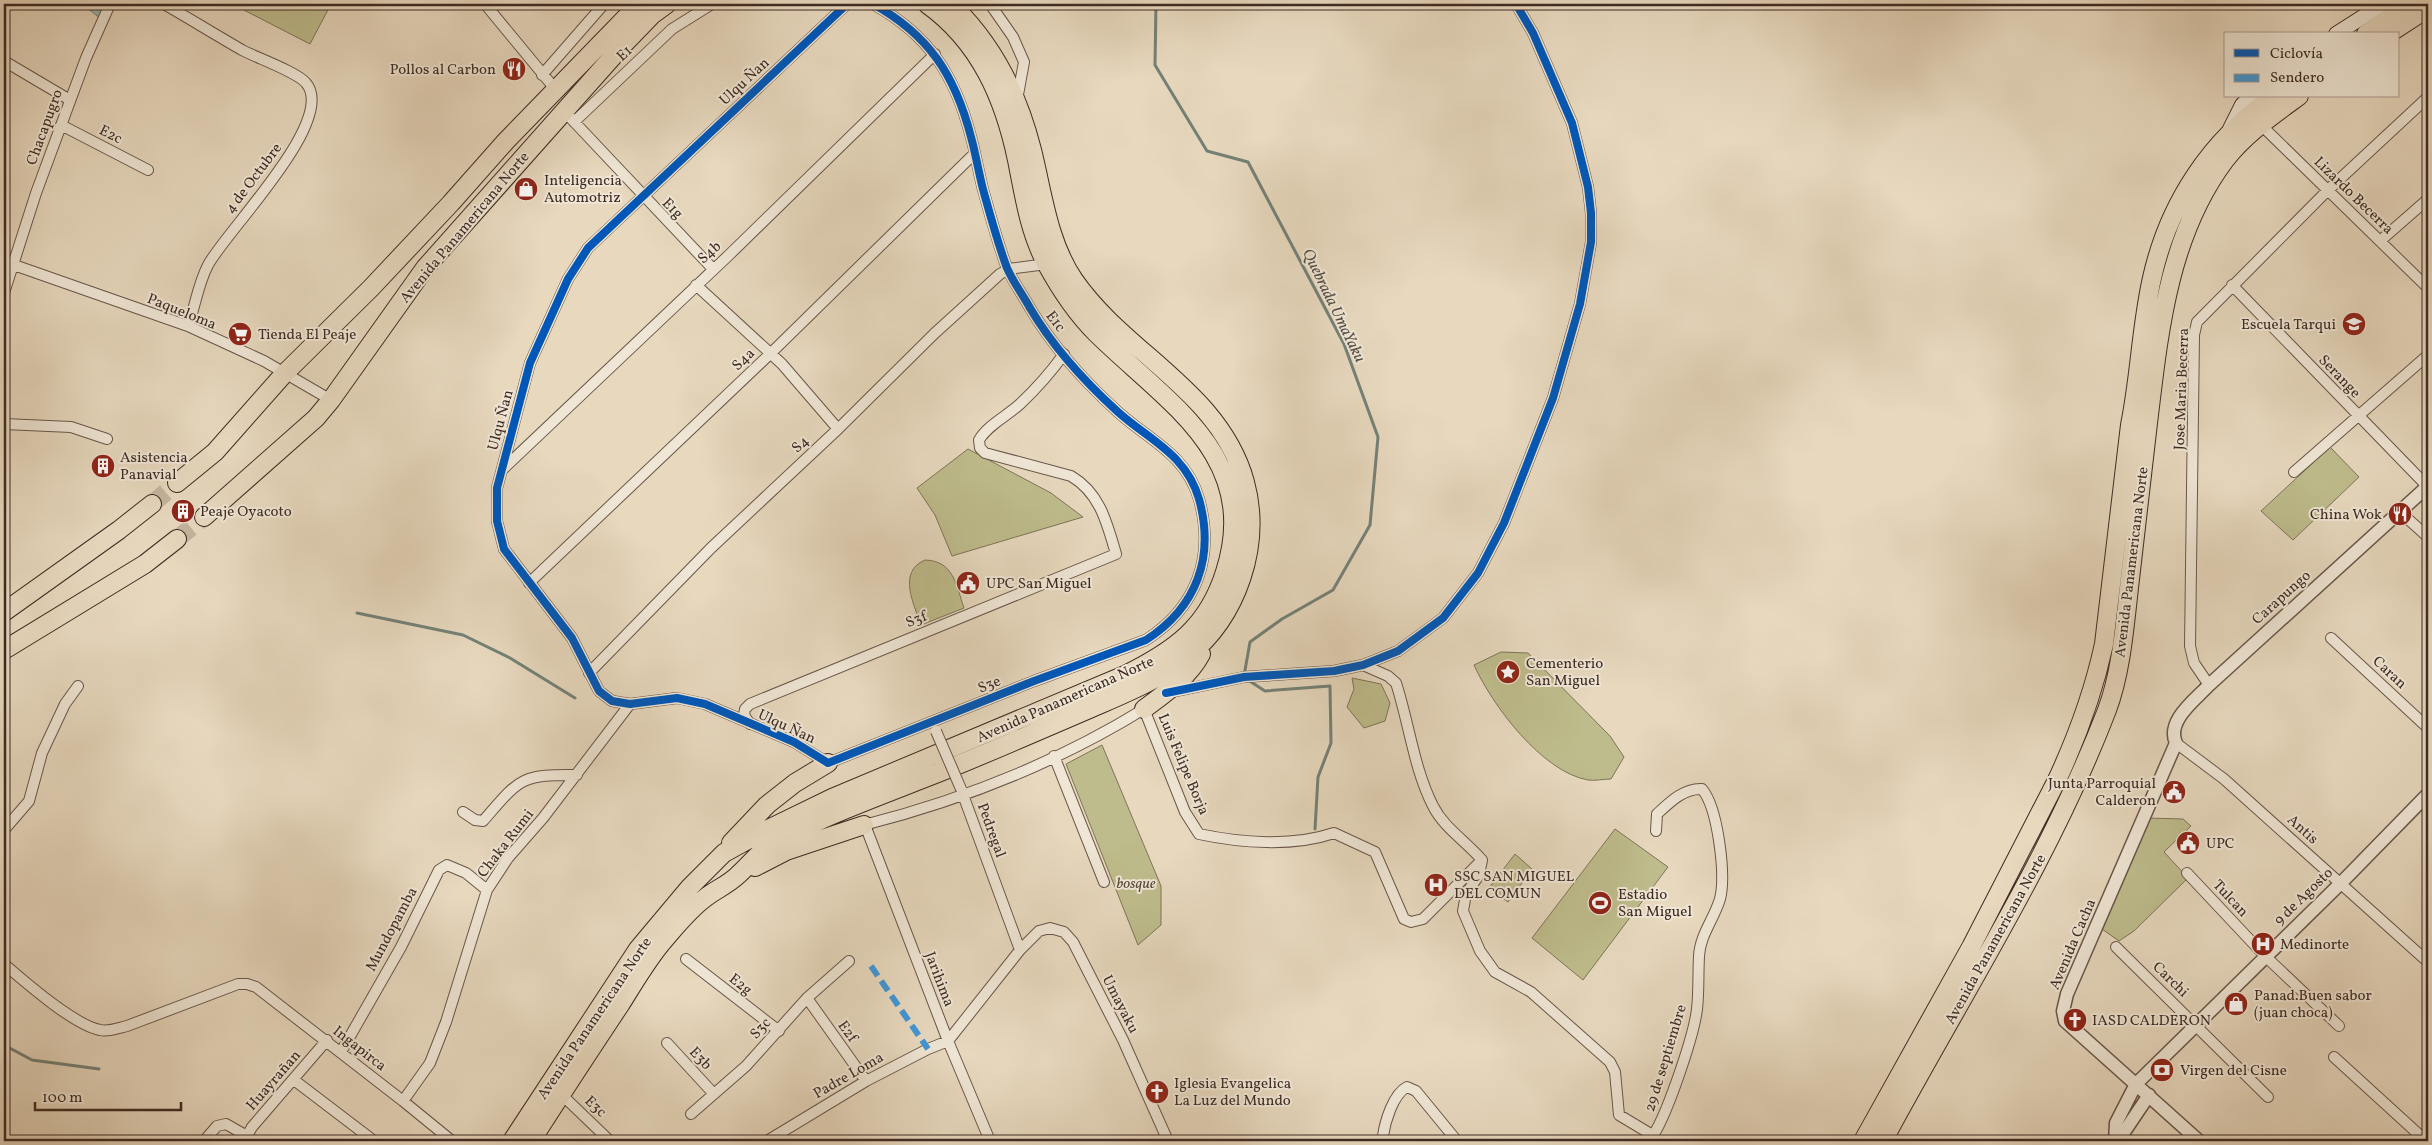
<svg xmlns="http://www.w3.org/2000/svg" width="2432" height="1145" viewBox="0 0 2432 1145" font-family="Vollkorn,serif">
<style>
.green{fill:#bebc8c;stroke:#7e7458}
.water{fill:#97baae;stroke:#748177}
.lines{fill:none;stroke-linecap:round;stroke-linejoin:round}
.stream{stroke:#748177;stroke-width:3}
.trunk-tunnel{stroke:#c5b59f;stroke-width:18;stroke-dasharray:18 9;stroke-linecap:butt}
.minor-casing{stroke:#69564a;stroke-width:12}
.tertiary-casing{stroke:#69564a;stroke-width:15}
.secondary-casing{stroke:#3f2b24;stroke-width:16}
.trunk-casing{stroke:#3f2b24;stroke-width:20}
.minor{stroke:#efe6d5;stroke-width:10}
.tertiary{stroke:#efe6d5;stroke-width:12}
.secondary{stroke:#efe6d5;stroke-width:14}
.trunk{stroke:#e7d8be;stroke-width:18}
.minor-bridge-casing{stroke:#69564a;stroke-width:12;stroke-linecap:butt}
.minor-bridge{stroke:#efe6d5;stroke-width:10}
.quiet{stroke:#3f96d6;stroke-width:6;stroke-dasharray:12 6;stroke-linecap:butt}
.cycleway-casing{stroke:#efe6d5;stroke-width:11}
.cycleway{stroke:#0057b8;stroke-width:8}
.labels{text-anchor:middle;stroke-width:4;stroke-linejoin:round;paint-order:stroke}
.street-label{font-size:15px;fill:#3f2b24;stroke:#efe6d5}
.poi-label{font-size:15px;fill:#3f2b24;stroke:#efe6d5;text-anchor:start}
.park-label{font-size:15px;font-style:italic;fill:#584839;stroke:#efe6d5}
.water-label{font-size:16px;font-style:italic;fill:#554f46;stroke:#efe6d5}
</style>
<rect width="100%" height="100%" fill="#e7d8be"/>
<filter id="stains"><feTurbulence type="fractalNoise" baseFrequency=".004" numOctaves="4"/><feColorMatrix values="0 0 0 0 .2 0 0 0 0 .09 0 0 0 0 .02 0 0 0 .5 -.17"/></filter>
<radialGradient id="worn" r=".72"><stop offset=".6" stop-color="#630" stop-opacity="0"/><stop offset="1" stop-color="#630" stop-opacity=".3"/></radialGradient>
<path class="green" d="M240,4H331L310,44L238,7Z
M2330,447L2359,477L2293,540L2261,511Z
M968,449L1051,493L1083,517L952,556L935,515L917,488Z
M925,560C954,561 956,585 964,608L921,625C914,604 897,572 925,560Z
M1501,652L1528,653L1610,736L1624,757L1611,779C1604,779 1595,781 1588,780C1542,772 1492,705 1474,665Z
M1352,678L1381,684L1390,703L1385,721L1364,728L1347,707L1354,689Z
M1102,745L1161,886V925L1138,945L1066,764Z
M2146,818L2183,819L2191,826L2164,852L2188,878L2134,931L2119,941L2099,927Z
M1615,829L1668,867L1583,980L1532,938Z
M1515,854L1532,869L1508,902L1489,888Z"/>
<path class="water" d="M82,4H108L101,19Z"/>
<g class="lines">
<path class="stream" d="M1156,4L1155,65L1207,151L1248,162L1344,344L1378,437L1370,525L1333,590L1282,619L1250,642L1244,676
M357,613L463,635L510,658L575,698
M1248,680L1265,691L1330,686L1331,743L1318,777L1315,829
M4,1045L32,1060L99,1069"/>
<path class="trunk-tunnel" d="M152,504L177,483
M177,539L204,517"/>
<g class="minor-casing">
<path id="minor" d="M164,4C190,19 216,35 242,50C257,58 297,72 306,83C338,120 226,231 208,265C198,284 195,307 188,326
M485,4L556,90
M847,4L588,248L568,279L530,363L497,488V521L504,549L572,638L599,691L612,701L630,704L677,698L705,704L794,742L828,763L1034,681L1146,640C1197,607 1215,557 1199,499C1186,454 1149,440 1118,412C1085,382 1053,347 1030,308C1023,295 1013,282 1007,268C998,244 991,218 984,193C979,175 976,155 971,137C955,75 929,35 873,4
M990,4L1013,37L1024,62L1017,100
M4,61L70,100
M542,75L604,4
M563,110L713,269
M574,122L672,29L712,4
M2260,124L2428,288
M61,125L148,170
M2380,241L2428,199
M14,265L188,326L264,361L331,400
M696,285L782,364L838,429
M2232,285L2427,486
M4,293L36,193L86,58L110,4
M4,424L71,427L107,439
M502,470L729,255L935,54
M2294,472L2428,355
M2399,511L2428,537
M529,583L770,354L975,153
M2331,638L2428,728
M1363,665L1388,676L1396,683C1409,723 1414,769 1433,806C1444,828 1466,841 1482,860L1479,875L1466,894L1463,911L1480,951L1495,972L1531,992L1610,1062L1615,1072L1619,1115L1654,1136
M589,673L711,548L838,429L935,333L1000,274L1008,269L1047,264
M2209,685L2194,663L2190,646L2194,335L2197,322L2328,190L2428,97
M1172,692L1244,677L1334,671L1363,665L1398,651L1443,618L1478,573L1504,523L1553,398L1580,304L1591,242V213L1588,187L1572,123L1533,33L1516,4
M750,724L744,715L745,709L750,704L1116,554C1107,523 1100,493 1071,476L985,453L980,448L979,440C988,425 1007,416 1020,404C1036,389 1051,372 1064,354
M2176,743L2224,779L2428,962
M1054,756L1104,882
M962,792L1020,950
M463,812L475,820L483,821C519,780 519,774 577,775
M864,825C962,800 1058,762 1144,709L1185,812L1199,834C1241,843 1293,847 1334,833L1375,852L1404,919L1411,922L1423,919L1482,860
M865,825L948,1041L990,1141
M4,830L29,801L42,753L65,704L78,686
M2187,873L2265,956L2339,1026
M2116,947L2268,1097
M686,959L779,1031
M4,964C25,982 74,1025 100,1030C109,1032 118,1028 127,1026L238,984H247L256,987L403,1101L452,1141
M807,998L866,1081
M667,1043L713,1093
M341,1052L401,947L439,870L447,865L466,873L487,890
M2334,1057L2426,1141
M294,1080L374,1141
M561,1094L610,1141
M403,1101L430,1063L446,1022L487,890L508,858L543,818L630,704
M691,1114L746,1066L807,998L849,961
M204,1141L217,1126L226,1124L247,1136
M248,1141L247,1136L252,1127L327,1040
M767,1141L866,1081L928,1049L948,1041L1020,950L1039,931L1050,928L1064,932L1073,942L1123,1040L1168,1141
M1387,1141L1383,1136C1385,1122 1393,1094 1407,1087L1416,1091L1457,1141
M1649,1141C1665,1123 1694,1035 1697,1009C1699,992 1698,974 1699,956C1700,935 1714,919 1720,899C1726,875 1718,808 1702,789C1684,788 1670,802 1657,814L1656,831"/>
</g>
<g class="tertiary-casing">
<path id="tertiary" d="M2115,1141L2116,1123L2136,1084L2341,883L2428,794
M2118,1141L2149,1095
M2199,1141L2065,1021L2063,1011L2067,994L2176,743C2166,721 2195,700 2209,685L2428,486"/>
</g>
<g class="secondary-casing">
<path id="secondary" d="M2336,34L2383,4
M2230,129L2242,105L2251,96"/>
</g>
<g class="trunk-casing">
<path id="trunk" d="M2366,34L2410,4
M2388,34L2428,8
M177,483L215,452L284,374L371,288L451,203L506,141L639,4
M204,517L316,418L331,400L425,268L624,44L652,15L667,4
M4,612L119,530L152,504
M4,650L145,564L177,539
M1144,709C1164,694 1189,677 1201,654
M731,843L767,805L795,783L828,763
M755,867L786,851L864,825
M512,1141L638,949L690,887L724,853L762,832L832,798L1125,675C1174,651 1208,627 1225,572C1262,456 1166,402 1096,333C1076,313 1059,287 1046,263C1029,231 1024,195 1017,160C1004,98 980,42 927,4
M531,1141C560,1096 590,1050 620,1005C634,983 648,958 665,939C677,925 690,909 705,898C715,890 729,884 738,875C748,866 756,856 767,847C785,835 805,827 825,818C862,802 900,788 938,773C988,753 1038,731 1087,710C1121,695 1158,681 1187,657C1238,616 1262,545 1245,482C1220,391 1125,354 1074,280C1048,242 1043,194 1032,150C1018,94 993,44 951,4
M1863,1141L1971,947L2057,780C2077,737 2094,690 2104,644L2130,425C2140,376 2141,326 2152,278C2169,202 2211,140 2274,96
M1883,1141C1959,999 2049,861 2107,710C2122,670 2125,621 2130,579C2136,527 2142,475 2148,423C2159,332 2168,236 2225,160C2245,134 2273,115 2299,96"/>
</g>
<use href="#minor" class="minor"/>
<use href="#tertiary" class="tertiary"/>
<use href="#secondary" class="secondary"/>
<use href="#trunk" class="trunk"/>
<g class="minor-bridge-casing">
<path id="minor-bridge" d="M936,731L961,789"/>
</g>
<use href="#minor-bridge" class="minor-bridge"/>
<path class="quiet" d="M871,966L928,1049"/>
<g class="cycleway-casing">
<path id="cycleway" d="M847,4L588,248L568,279L530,363L497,488V521L504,549L572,638L599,691L612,701L630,704L677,698L705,704L794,742L828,763L1034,681L1146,640C1197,607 1215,557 1199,499C1186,454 1149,440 1118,412C1085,382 1053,347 1030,308C1023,295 1013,282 1007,268C998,244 991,218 984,193C979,175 976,155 971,137C955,75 929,35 873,4
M1166,693L1244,677L1334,671L1363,665L1398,651L1443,618L1478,573L1504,523L1553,398L1580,304L1591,242V213L1588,187L1572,123L1533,33L1516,4"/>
</g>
<use href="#cycleway" class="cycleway"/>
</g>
<defs>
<g id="restaurant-disc" transform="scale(1.25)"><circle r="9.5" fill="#8f2418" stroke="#efe6d5"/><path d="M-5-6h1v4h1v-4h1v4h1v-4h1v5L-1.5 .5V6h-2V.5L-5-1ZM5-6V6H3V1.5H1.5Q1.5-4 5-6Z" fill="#fff"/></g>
<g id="shop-disc" transform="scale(1.25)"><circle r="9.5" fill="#8f2418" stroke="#efe6d5"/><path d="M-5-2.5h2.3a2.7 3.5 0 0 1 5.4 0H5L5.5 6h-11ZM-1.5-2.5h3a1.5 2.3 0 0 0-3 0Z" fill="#fff"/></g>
<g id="university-disc" transform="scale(1.25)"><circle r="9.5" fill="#8f2418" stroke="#efe6d5"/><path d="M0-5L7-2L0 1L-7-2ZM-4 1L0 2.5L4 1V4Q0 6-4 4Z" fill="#fff"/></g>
<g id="supermarket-disc" transform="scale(1.25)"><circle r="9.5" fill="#8f2418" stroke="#efe6d5"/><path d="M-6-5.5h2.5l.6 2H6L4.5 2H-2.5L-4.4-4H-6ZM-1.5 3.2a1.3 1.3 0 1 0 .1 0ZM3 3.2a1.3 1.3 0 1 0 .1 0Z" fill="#fff"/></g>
<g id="building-disc" transform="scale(1.25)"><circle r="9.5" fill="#8f2418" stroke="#efe6d5"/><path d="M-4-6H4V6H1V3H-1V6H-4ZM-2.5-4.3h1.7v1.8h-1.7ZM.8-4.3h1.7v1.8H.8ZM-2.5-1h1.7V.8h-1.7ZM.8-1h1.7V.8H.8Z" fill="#fff"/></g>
<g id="civic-disc" transform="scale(1.25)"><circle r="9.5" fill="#8f2418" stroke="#efe6d5"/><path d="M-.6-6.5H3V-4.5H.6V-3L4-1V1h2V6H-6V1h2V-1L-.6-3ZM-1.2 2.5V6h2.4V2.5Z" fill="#fff"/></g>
<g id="sight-disc" transform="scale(1.25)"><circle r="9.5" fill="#8f2418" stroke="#efe6d5"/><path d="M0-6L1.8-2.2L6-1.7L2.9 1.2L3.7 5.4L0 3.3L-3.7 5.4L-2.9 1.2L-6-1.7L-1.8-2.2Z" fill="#fff"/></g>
<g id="hospital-disc" transform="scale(1.25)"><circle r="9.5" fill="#8f2418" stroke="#efe6d5"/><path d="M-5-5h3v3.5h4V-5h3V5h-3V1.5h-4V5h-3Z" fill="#fff"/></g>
<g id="stadium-disc" transform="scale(1.25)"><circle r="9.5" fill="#8f2418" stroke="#efe6d5"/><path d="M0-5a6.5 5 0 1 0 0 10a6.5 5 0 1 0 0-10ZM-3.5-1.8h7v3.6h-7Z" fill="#fff"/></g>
<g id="church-disc" transform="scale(1.25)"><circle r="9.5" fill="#8f2418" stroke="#efe6d5"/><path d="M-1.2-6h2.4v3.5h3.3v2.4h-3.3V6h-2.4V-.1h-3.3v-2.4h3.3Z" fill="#fff"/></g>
<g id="bank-disc" transform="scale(1.25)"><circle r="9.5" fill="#8f2418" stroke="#efe6d5"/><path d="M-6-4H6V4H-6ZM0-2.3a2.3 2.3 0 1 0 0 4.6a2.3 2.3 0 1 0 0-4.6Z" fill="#fff"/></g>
</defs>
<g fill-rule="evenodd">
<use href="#restaurant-disc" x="514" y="69"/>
<use href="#shop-disc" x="526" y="189"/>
<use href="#university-disc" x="2354" y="324"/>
<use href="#supermarket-disc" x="240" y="334"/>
<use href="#building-disc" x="103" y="466"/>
<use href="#building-disc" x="183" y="511"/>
<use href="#restaurant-disc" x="2400" y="514"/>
<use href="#civic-disc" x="968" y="583"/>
<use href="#sight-disc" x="1508" y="672"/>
<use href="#civic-disc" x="2174" y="792"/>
<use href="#civic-disc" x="2188" y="843"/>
<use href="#hospital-disc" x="1436" y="885"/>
<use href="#stadium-disc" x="1600" y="903"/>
<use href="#hospital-disc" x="2263" y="944"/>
<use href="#shop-disc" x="2236" y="1004"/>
<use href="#church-disc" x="2075" y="1020"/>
<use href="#bank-disc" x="2162" y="1070"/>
<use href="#church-disc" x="1157" y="1092"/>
</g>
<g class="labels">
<g class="street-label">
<text transform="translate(624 53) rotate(-43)" y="5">E1</text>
<text transform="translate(744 81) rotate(-43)" y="5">Ulqu Ñan</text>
<text transform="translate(44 127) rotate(-70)" y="5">Chacapugro</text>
<text transform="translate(111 134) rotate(27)" y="5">E2c</text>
<text transform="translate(253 178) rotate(-53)" y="5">4 de Octubre</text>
<text transform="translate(2354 195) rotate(44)" y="5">Lizardo Becerra</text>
<text transform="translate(673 208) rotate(46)" y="5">E1g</text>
<text transform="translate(464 227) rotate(-50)" y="5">Avenida Panamericana Norte</text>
<text transform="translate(709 252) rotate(-42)" y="5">S4b</text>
<text transform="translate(182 311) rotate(22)" y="5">Paqueloma</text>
<text transform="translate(1056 321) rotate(53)" y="5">E1c</text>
<text transform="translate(743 359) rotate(-44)" y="5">S4a</text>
<text transform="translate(2340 376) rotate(46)" y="5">Serange</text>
<text transform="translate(2181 389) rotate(-88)" y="5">Jose Maria Becerra</text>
<text transform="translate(500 420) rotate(-75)" y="5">Ulqu Ñan</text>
<text transform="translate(800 444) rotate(-43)" y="5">S4</text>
<text transform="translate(2131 562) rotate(-83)" y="5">Avenida Panamericana Norte</text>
<text transform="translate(2281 597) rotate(-42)" y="5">Carapungo</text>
<text transform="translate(916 619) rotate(-22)" y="5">S3f</text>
<text transform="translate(2390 672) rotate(43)" y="5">Caran</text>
<text transform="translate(989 684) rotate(-22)" y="5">S3e</text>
<text transform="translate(1065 699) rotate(-24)" y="5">Avenida Panamericana Norte</text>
<text transform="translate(787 726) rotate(25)" y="5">Ulqu Ñan</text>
<text transform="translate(1184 764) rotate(67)" y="5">Luis Felipe Borja</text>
<text transform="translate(2303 829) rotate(42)" y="5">Antis</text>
<text transform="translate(992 830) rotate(70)" y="5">Pedregal</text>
<text transform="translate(505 843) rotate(-52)" y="5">Chaka Rumi</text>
<text transform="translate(2303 896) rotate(-44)" y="5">9 de Agosto</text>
<text transform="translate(2231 898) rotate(47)" y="5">Tulcan</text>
<text transform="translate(391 929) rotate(-62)" y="5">Mundopamba</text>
<text transform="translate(1995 939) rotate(-61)" y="5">Avenida Panamericana Norte</text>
<text transform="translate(2072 944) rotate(-67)" y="5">Avenida Cacha</text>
<text transform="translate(940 979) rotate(69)" y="5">Jarihima</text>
<text transform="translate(2171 979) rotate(44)" y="5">Carchi</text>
<text transform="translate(741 984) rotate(38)" y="5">E2g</text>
<text transform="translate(1121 1004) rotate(63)" y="5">Umayaku</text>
<text transform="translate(594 1018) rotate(-56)" y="5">Avenida Panamericana Norte</text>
<text transform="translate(760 1028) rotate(-47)" y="5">S3c</text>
<text transform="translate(848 1031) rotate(54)" y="5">E2f</text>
<text transform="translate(360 1048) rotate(38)" y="5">Ingapirca</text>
<text transform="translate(701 1058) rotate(47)" y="5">E3b</text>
<text transform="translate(1665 1058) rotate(-73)" y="5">29 de septiembre</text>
<text transform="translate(848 1075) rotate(-30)" y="5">Padre Loma</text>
<text transform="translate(273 1080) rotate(-49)" y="5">Huayrañan</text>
<text transform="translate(596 1106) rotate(43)" y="5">E3c</text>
</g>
<g class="poi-label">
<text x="496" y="74" text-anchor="end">Pollos al Carbon</text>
<text x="544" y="185">Inteligencia<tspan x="544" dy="17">Automotriz</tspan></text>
<text x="2336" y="329" text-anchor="end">Escuela Tarqui</text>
<text x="258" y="339">Tienda El Peaje</text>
<text x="120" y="462">Asistencia<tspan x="120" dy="17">Panavial</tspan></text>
<text x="200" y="516">Peaje Oyacoto</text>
<text x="2382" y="519" text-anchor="end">China Wok</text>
<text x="986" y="588">UPC San Miguel</text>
<text x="1526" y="668">Cementerio<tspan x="1526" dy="17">San Miguel</tspan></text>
<text x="2156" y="788" text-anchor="end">Junta Parroquial<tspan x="2156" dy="17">Calderon</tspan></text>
<text x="2206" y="848">UPC</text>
<text x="1454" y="881">SSC SAN MIGUEL<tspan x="1454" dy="17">DEL COMUN</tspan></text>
<text x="1618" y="899">Estadio<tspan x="1618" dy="17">San Miguel</tspan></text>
<text x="2280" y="949">Medinorte</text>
<text x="2254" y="1000">Panad.Buen sabor<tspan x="2254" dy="17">(juan choca)</tspan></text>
<text x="2092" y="1025">IASD CALDERON</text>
<text x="2180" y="1075">Virgen del Cisne</text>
<text x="1174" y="1088">Iglesia Evangelica<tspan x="1174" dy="17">La Luz del Mundo</tspan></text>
</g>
<g class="park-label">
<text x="1136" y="888">bosque</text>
</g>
<g class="water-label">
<text transform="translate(1335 305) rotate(64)" y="6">Quebrada UmaYaku</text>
</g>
</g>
<rect width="2432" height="1145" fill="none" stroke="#e7d8be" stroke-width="20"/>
<rect x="5" y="5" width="2422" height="1135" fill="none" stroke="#3f2b24" stroke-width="2.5"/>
<rect x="10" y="10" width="2412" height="1125" fill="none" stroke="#3f2b24"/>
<rect x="2224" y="32" width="175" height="65" fill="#efe6d5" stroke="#a99b8e"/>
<rect x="2234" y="49" width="25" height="8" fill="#0057b8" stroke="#a99b8e"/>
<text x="2270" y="58" font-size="15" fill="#3f2b24">Ciclovía</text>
<rect x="2234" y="74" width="25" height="8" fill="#3f96d6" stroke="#a99b8e"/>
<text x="2270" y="82" font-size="15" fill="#3f2b24">Sendero</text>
<path d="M35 1102v8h146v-8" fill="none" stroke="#3f2b24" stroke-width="2.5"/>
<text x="42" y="1102" font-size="15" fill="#3f2b24" stroke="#efe6d5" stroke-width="4" paint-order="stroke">100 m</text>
<rect width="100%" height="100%" filter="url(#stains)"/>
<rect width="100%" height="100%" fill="url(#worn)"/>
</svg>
